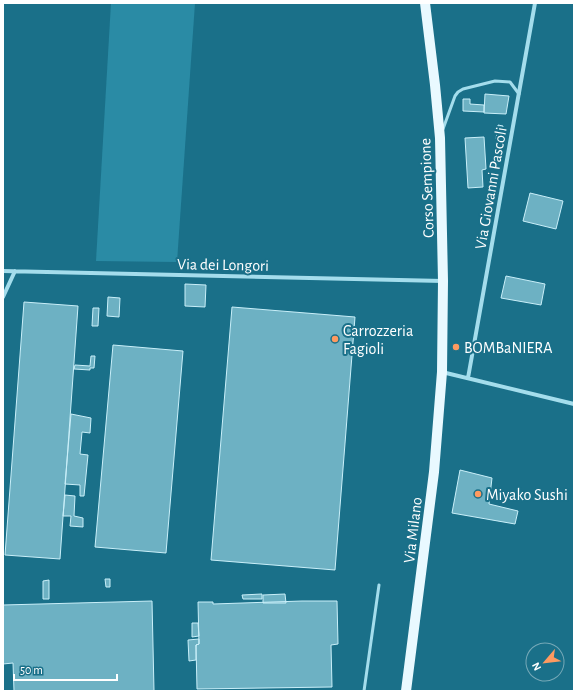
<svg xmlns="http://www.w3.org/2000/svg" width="577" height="694" viewBox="0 0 577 694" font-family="'Alegreya Sans',sans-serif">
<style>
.green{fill:#2a8ba5}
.building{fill:#6db1c3;stroke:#c9eff9}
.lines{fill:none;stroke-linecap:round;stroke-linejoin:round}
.lane{stroke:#a4ddec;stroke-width:3}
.street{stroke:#a4ddec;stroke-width:4}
.primary{stroke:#e9f9ff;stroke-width:10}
.poi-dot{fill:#fe9a60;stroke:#1a7089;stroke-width:1.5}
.labels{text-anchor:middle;stroke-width:4;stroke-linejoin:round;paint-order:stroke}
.street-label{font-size:16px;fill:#fff;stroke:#1a7089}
.poi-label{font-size:16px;fill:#fff;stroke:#1a7089;text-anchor:start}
</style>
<rect width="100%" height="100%" fill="#1a7089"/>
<path class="green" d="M111,3H195L177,262L96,261Z"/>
<path class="building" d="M485,94L509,96L506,114L484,113Z
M463,99H470V104L484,105V112L463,111Z
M498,125L503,126L501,139H496Z
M484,137L486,169L482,170L483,187L468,188L465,138Z
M530,193L563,201L556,229L523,221Z
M506,276L545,284L541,305L501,298Z
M185,284L206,285L205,307L185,306Z
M108,297L120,298L119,317L107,316Z
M24,302L78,306L60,559L5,555Z
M232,307L355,317L335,570L211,560Z
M93,308H99L98,326H92Z
M113,345L183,351L166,553L95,547Z
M91,356H95L94,368H90V370L74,369L75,365L90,366Z
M71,414L91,418L90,433L82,432L80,454L88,455L84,496H80V485L65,484Z
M460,470L492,478L489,504L518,511L515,524L452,513Z
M65,495L75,496L74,516L83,518V527L70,526L71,516H63Z
M105,579H110V587H106Z
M49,580V599H43V581Z
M262,594V599H243L242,595Z
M285,594L286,603H263V595Z
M152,601L154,691H14L13,663L3,664V605Z
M302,601H337L338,644L331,645L332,687L197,689L196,645L199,644L198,602H213V604Z
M192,623H198L199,636L192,637Z
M199,639V644L196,645V660L189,661L188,640Z"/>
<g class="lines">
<path class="lane" d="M443,129L455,96L458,92L463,89L495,81L510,82L519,94
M364,691L379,585"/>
<path class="street" d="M3,271L443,281
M3,297L15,271
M442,372L574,404
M468,378L535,3"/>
<path class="primary" d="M406,691L434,472L442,372L443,281L440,138L435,85L425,3"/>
</g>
<g class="poi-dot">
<circle cx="335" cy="339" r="4"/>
<circle cx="456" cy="347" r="4"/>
<circle cx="478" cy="494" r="4"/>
</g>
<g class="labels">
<g class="street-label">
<text transform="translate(426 188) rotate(-92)" y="6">Corso Sempione</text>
<text transform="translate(490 188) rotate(-80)" y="6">Via Giovanni Pascoli</text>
<text transform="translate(223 264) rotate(1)" y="6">Via dei Longori</text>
<text transform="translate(412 530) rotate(-83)" y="6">Via Milano</text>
</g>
<g class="poi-label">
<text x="343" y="336">Carrozzeria<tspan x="343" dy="18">Fagioli</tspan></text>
<text x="464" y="353">BOMBaNIERA</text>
<text x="486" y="500">Miyako Sushi</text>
</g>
</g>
<rect width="577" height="694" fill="none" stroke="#ffffff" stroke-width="8"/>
<g transform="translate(545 662) rotate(242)"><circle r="19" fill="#1a7089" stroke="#76a9b8"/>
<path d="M0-3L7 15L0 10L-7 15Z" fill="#fe9a60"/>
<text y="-6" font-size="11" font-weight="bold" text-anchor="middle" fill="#ffffff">N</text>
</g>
<path d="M14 674v6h103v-6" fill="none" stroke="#ffffff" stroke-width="2"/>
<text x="20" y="674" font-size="12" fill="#ffffff" stroke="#1a7089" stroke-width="3" paint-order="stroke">50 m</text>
</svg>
